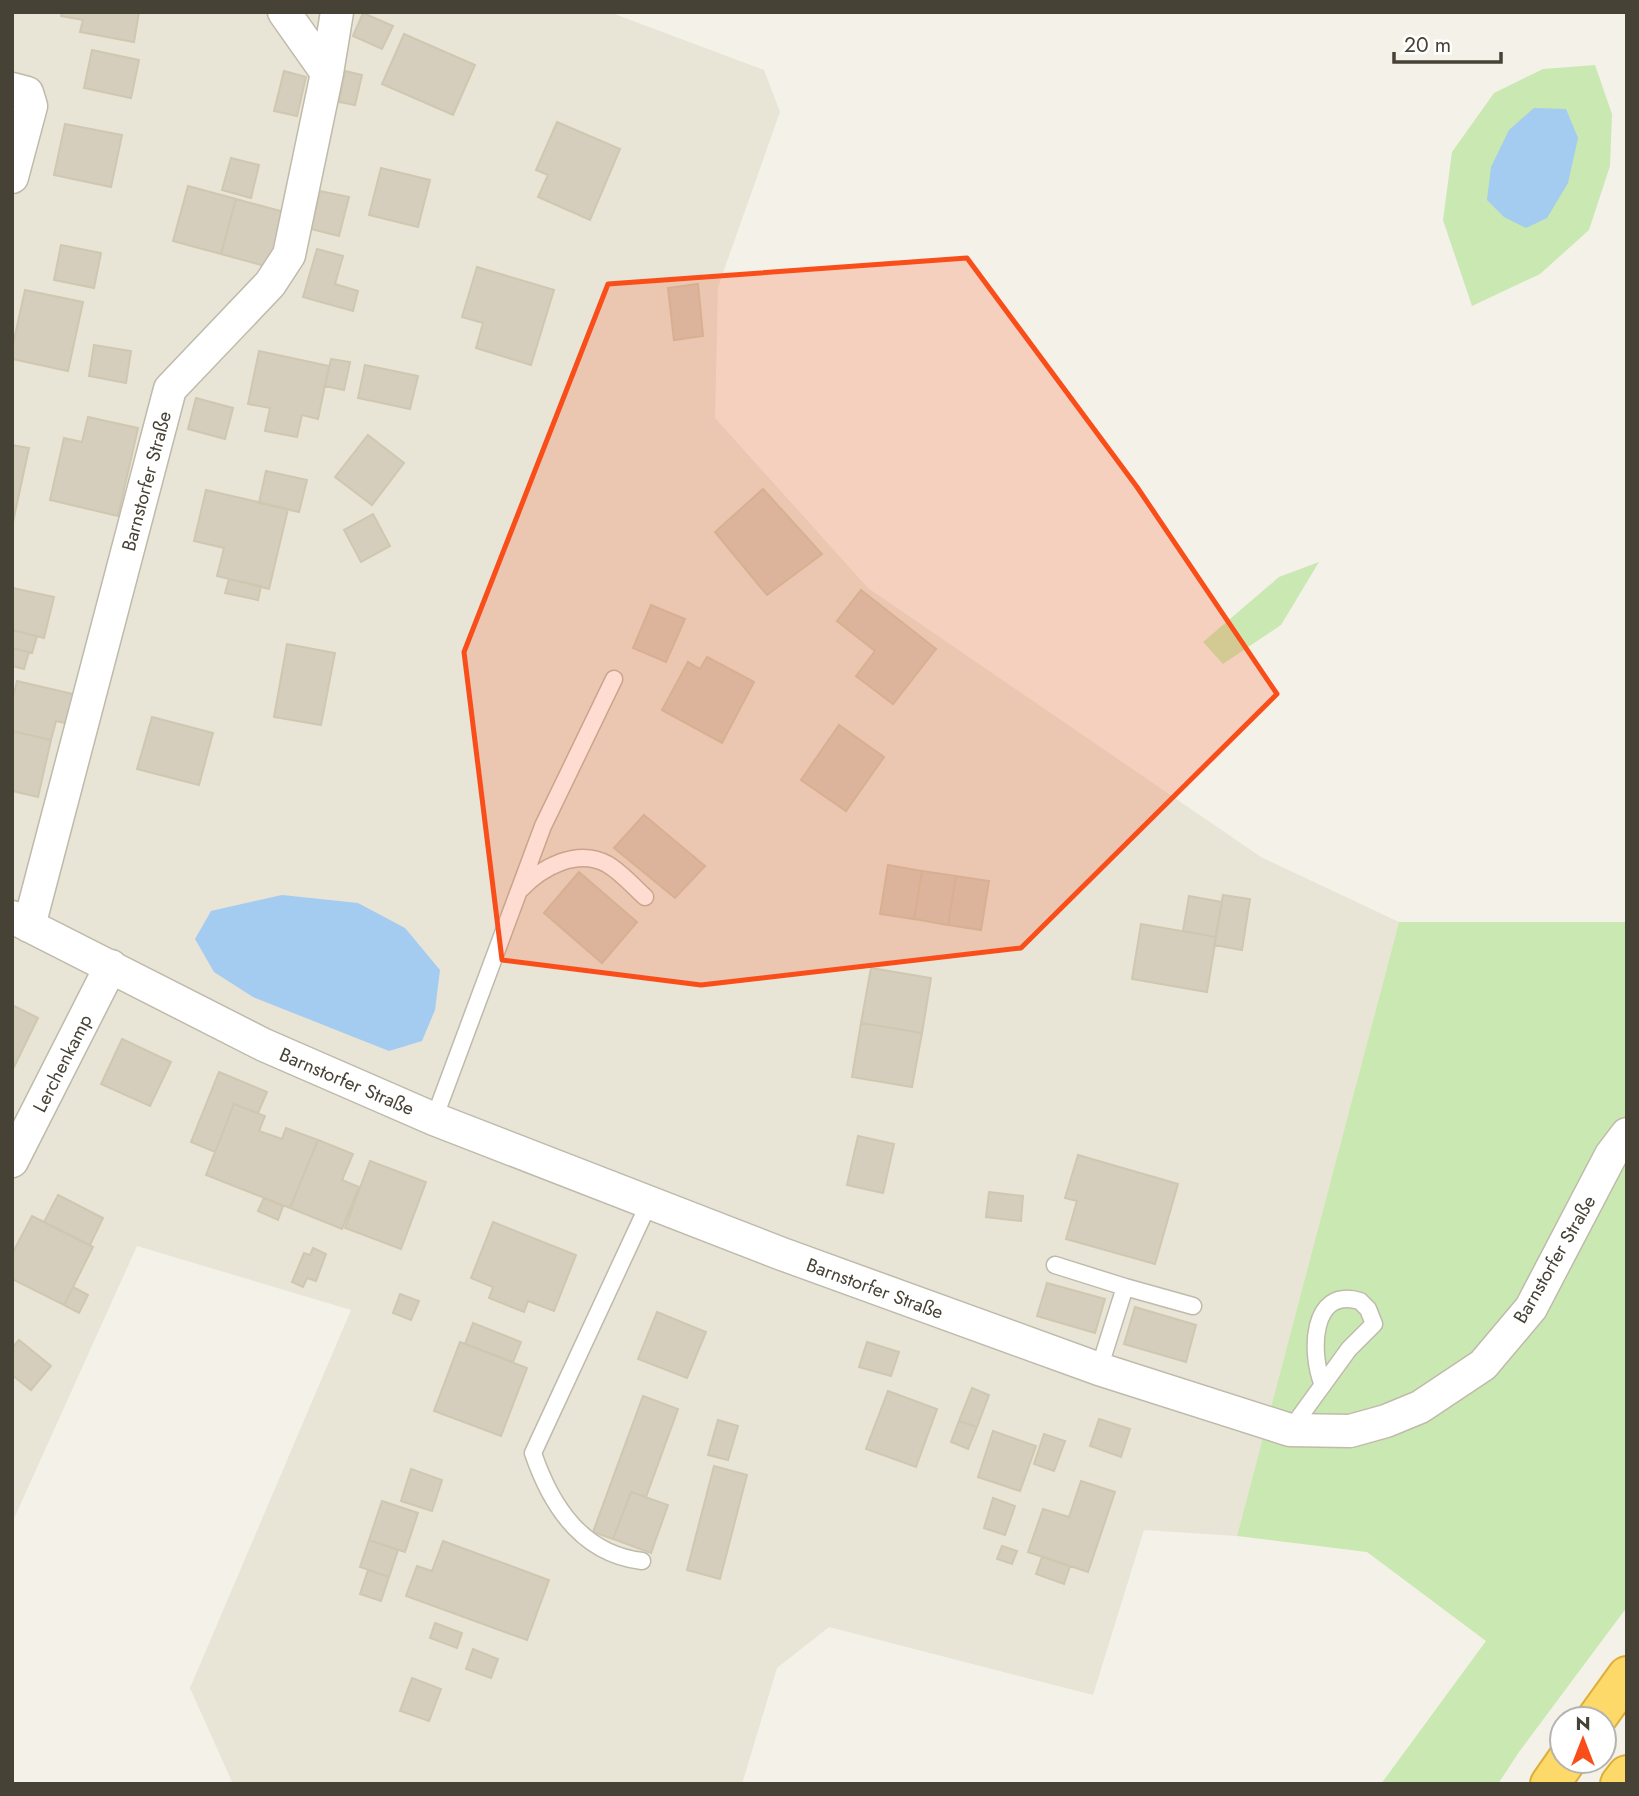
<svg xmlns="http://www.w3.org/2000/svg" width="1639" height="1796" viewBox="0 0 1639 1796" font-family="Jost,sans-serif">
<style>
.residential{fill:#e8e4d6}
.green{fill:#cae8b1}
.water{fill:#a4cbf0}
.building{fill:#d5cebd;stroke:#d0c7b0;stroke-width:2}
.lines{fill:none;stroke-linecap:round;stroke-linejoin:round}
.lane-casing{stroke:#bfbaaa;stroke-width:19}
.street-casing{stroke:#bfbaaa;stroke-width:35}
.highway-casing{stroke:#ddaf38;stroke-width:42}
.lane{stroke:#fff;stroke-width:16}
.street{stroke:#fff;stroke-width:32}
.highway{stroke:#fdd969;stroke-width:38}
.marked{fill:#f94e19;fill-opacity:0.2;stroke:#f94e19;stroke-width:5;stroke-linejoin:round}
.labels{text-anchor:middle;stroke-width:5;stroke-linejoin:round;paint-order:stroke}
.street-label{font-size:19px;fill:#474236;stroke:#fff}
</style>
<rect width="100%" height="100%" fill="#f4f1e8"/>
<path class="residential" d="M12,12H609L764,70L780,112L718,287L715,418L868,588L1261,857L1399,922L1237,1536L1144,1530L1093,1695L829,1627L777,1668L742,1784H233L190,1688L351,1310L137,1246L12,1523Z"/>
<path class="green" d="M1595,65L1612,114L1610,166L1589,230L1540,274L1472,306L1443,220L1452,152L1494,93L1543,69Z
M1319,562L1281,625L1223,664L1203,642L1279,577Z
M1399,922H1627V1607L1519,1752L1498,1784H1381L1486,1641L1367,1552L1237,1536Z"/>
<path class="water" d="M1534,108L1566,109L1578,138L1568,183L1547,218L1526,228L1504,217L1487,200L1491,167L1509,130Z
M282,895L358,903L405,928L440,970L435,1010L422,1041L389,1051L253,997L214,972L195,939L211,911Z"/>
<path class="building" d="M62,12H139L134,42L80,32L83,20L61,16Z
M363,13L393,26L382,49L353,36Z
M404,34L475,65L453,115L382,84Z
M92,50L139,60L131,98L84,88Z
M284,71L306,77L297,116L274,111Z
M345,71L362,75L355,105L339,102Z
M557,122L620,149L590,220L538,197L548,175L536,170Z
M65,124L122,135L111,187L54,175Z
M231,158L259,165L251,198L222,190Z
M381,168L430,180L418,227L369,215Z
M188,186L236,199L221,254L173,241Z
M320,191L349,197L339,236L311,229Z
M236,199L284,212L269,267L221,254Z
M61,245L101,253L94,288L54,280Z
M317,249L343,256L335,284L358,291L353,311L303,297Z
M477,267L554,290L531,365L476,348L483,323L462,317Z
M698,284L703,336L674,340L668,288Z
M25,290L83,302L68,371L12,359V349Z
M94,345L131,351L126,383L89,376Z
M259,351L329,366L318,419L302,415L297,437L265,431L270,408L248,404Z
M331,359L350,362L344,390L325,386Z
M365,365L418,376L410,409L358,398Z
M196,398L233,408L225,439L188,429Z
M88,417L138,428L118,516L50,500L64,438L82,442Z
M368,435L404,463L372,505L335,477Z
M12,445L29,448L13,522H12Z
M266,471L307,480L299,512L259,503Z
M763,489L822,554L767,595L715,532Z
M206,490L288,509L269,589L217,576L224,548L194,541Z
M373,514L390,546L361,562L344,530Z
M229,579L261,586L258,600L225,593Z
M13,588L54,597L44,638L12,630Z
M861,590L936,649L893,704L856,676L875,651L837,621Z
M651,605L685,619L666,662L633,648Z
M12,630L37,636L32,653L12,648Z
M287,644L335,653L321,725L274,717Z
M12,648L29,652L24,669L12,666Z
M707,657L754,682L722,743L662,710L688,662L700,669Z
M17,681L77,695L70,724L56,721L51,740L12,731V702Z
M152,717L213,733L199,785L137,769Z
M839,725L884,757L846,811L801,780Z
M12,731L51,740L38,797L12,791Z
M644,815L705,866L675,898L614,848Z
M888,865L922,871L914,919L880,914Z
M922,871L956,876L948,925L914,919Z
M579,872L637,922L602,963L544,913Z
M956,876L989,881L981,930L948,925Z
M1223,895L1250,899L1242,950L1214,945Z
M1189,896L1222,902L1216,937L1183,931Z
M1141,924L1216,937L1207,992L1132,979Z
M871,968L931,978L922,1033L861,1023Z
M12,1005L38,1018L14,1067H12Z
M861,1023L922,1033L912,1087L852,1077Z
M122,1039L171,1062L150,1106L101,1084Z
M219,1072L267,1092L258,1113L234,1104L215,1152L191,1142Z
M234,1104L265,1116L259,1131L282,1139L286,1128L318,1140L290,1208L206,1175Z
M858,1136L894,1144L883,1193L847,1185Z
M318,1140L353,1154L342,1180L359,1187L342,1229L290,1208Z
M1078,1155L1178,1184L1155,1264L1066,1239L1077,1201L1065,1198Z
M370,1161L426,1182L401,1249L345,1228Z
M989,1192L1023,1196L1021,1221L986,1217Z
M58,1195L103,1218L90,1245L44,1222Z
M264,1198L283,1206L278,1220L258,1211Z
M32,1216L93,1247L64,1305L12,1279V1254Z
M493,1222L576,1255L554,1311L528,1301L524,1312L489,1298L493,1287L471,1278Z
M313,1248L326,1254L316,1281L307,1278L303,1287L292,1282L304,1253L310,1255Z
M1047,1283L1105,1299L1095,1333L1037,1316Z
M73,1287L88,1295L79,1313L64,1305Z
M400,1294L419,1301L411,1320L393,1313Z
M1135,1307L1196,1325L1186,1362L1124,1344Z
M657,1312L706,1332L687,1378L638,1359Z
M473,1323L521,1342L513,1362L465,1344Z
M19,1340L51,1366L31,1390L12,1375V1348Z
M460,1342L527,1368L501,1436L434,1411Z
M867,1342L899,1352L891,1376L859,1367Z
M972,1388L989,1395L977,1427L959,1421Z
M888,1391L937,1409L916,1467L866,1449Z
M643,1396L678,1409L646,1497L631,1492L613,1539L593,1532Z
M1099,1419L1130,1429L1121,1457L1090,1446Z
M718,1420L738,1426L728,1460L708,1455Z
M959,1421L977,1427L968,1449L951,1442Z
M993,1431L1036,1446L1020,1491L978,1477Z
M1044,1434L1065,1441L1054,1471L1034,1464Z
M714,1466L747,1475L720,1579L687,1570Z
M411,1469L442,1480L432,1511L401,1501Z
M1081,1481L1115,1492L1088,1572L1028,1552L1043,1509L1069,1517Z
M631,1492L668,1505L651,1553L613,1539Z
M993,1498L1015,1506L1005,1535L984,1528Z
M382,1501L418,1513L405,1552L369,1540Z
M369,1540L398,1550L389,1577L360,1567Z
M443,1541L549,1580L527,1640L406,1596L417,1566L432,1571Z
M1002,1546L1017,1551L1012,1564L997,1559Z
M1042,1557L1070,1566L1064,1584L1036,1574Z
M368,1570L389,1577L381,1601L360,1594Z
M435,1623L462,1633L457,1648L430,1638Z
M473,1649L498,1659L491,1678L466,1669Z
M412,1678L441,1689L429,1721L400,1711Z"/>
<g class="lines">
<g class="lane-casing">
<path id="lane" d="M521,889C542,867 577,848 607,864C621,872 633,886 645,897
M434,1119L543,826L614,679
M1055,1265L1125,1287
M1099,1369L1125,1287L1193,1306
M1290,1430L1349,1349L1374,1324L1368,1309L1360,1301C1310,1286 1310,1355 1323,1385
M642,1561C582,1554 551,1506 533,1453L643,1216L647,1202"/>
</g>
<g class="street-casing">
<path id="street" d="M284,12L327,73
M12,89L27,93L31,106L12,177
M12,917L264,1045L434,1119L782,1254L1099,1369L1290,1430L1350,1431L1386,1421L1420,1407L1483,1365L1531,1308L1611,1155L1627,1134
M29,926L170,389L270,284L289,255L327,73L337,12
M12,1161L111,966"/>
</g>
<g class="highway-casing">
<path id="highway" d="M1596,1719L1627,1676
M1550,1784L1566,1761
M1620,1784L1627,1775"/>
</g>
<use href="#lane" class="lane"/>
<use href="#street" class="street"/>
<use href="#highway" class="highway"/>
</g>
<path class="marked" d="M967,258L1137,487L1277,694L1021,948L701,985L502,960L464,652L608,284Z"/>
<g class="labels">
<g class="street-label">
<text transform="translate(146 481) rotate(-75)" y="7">Barnstorfer Straße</text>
<text transform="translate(62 1063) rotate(-63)" y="7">Lerchenkamp</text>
<text transform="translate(347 1081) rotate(23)" y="7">Barnstorfer Straße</text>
<text transform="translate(1554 1259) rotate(-60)" y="7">Barnstorfer Straße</text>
<text transform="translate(875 1288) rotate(20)" y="7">Barnstorfer Straße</text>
</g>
</g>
<rect width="1639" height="1796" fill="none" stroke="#474236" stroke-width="28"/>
<g transform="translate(1583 1740)"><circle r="33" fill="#ffffff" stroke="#b5b3af" stroke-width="2"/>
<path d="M0-5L12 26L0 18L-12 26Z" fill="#f94e19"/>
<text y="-10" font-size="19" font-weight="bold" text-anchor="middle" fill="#474236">N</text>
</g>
<path d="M1394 52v10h107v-10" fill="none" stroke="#474236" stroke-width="3.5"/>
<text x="1404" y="52" font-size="21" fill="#474236" stroke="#ffffff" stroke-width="5" paint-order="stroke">20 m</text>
</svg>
